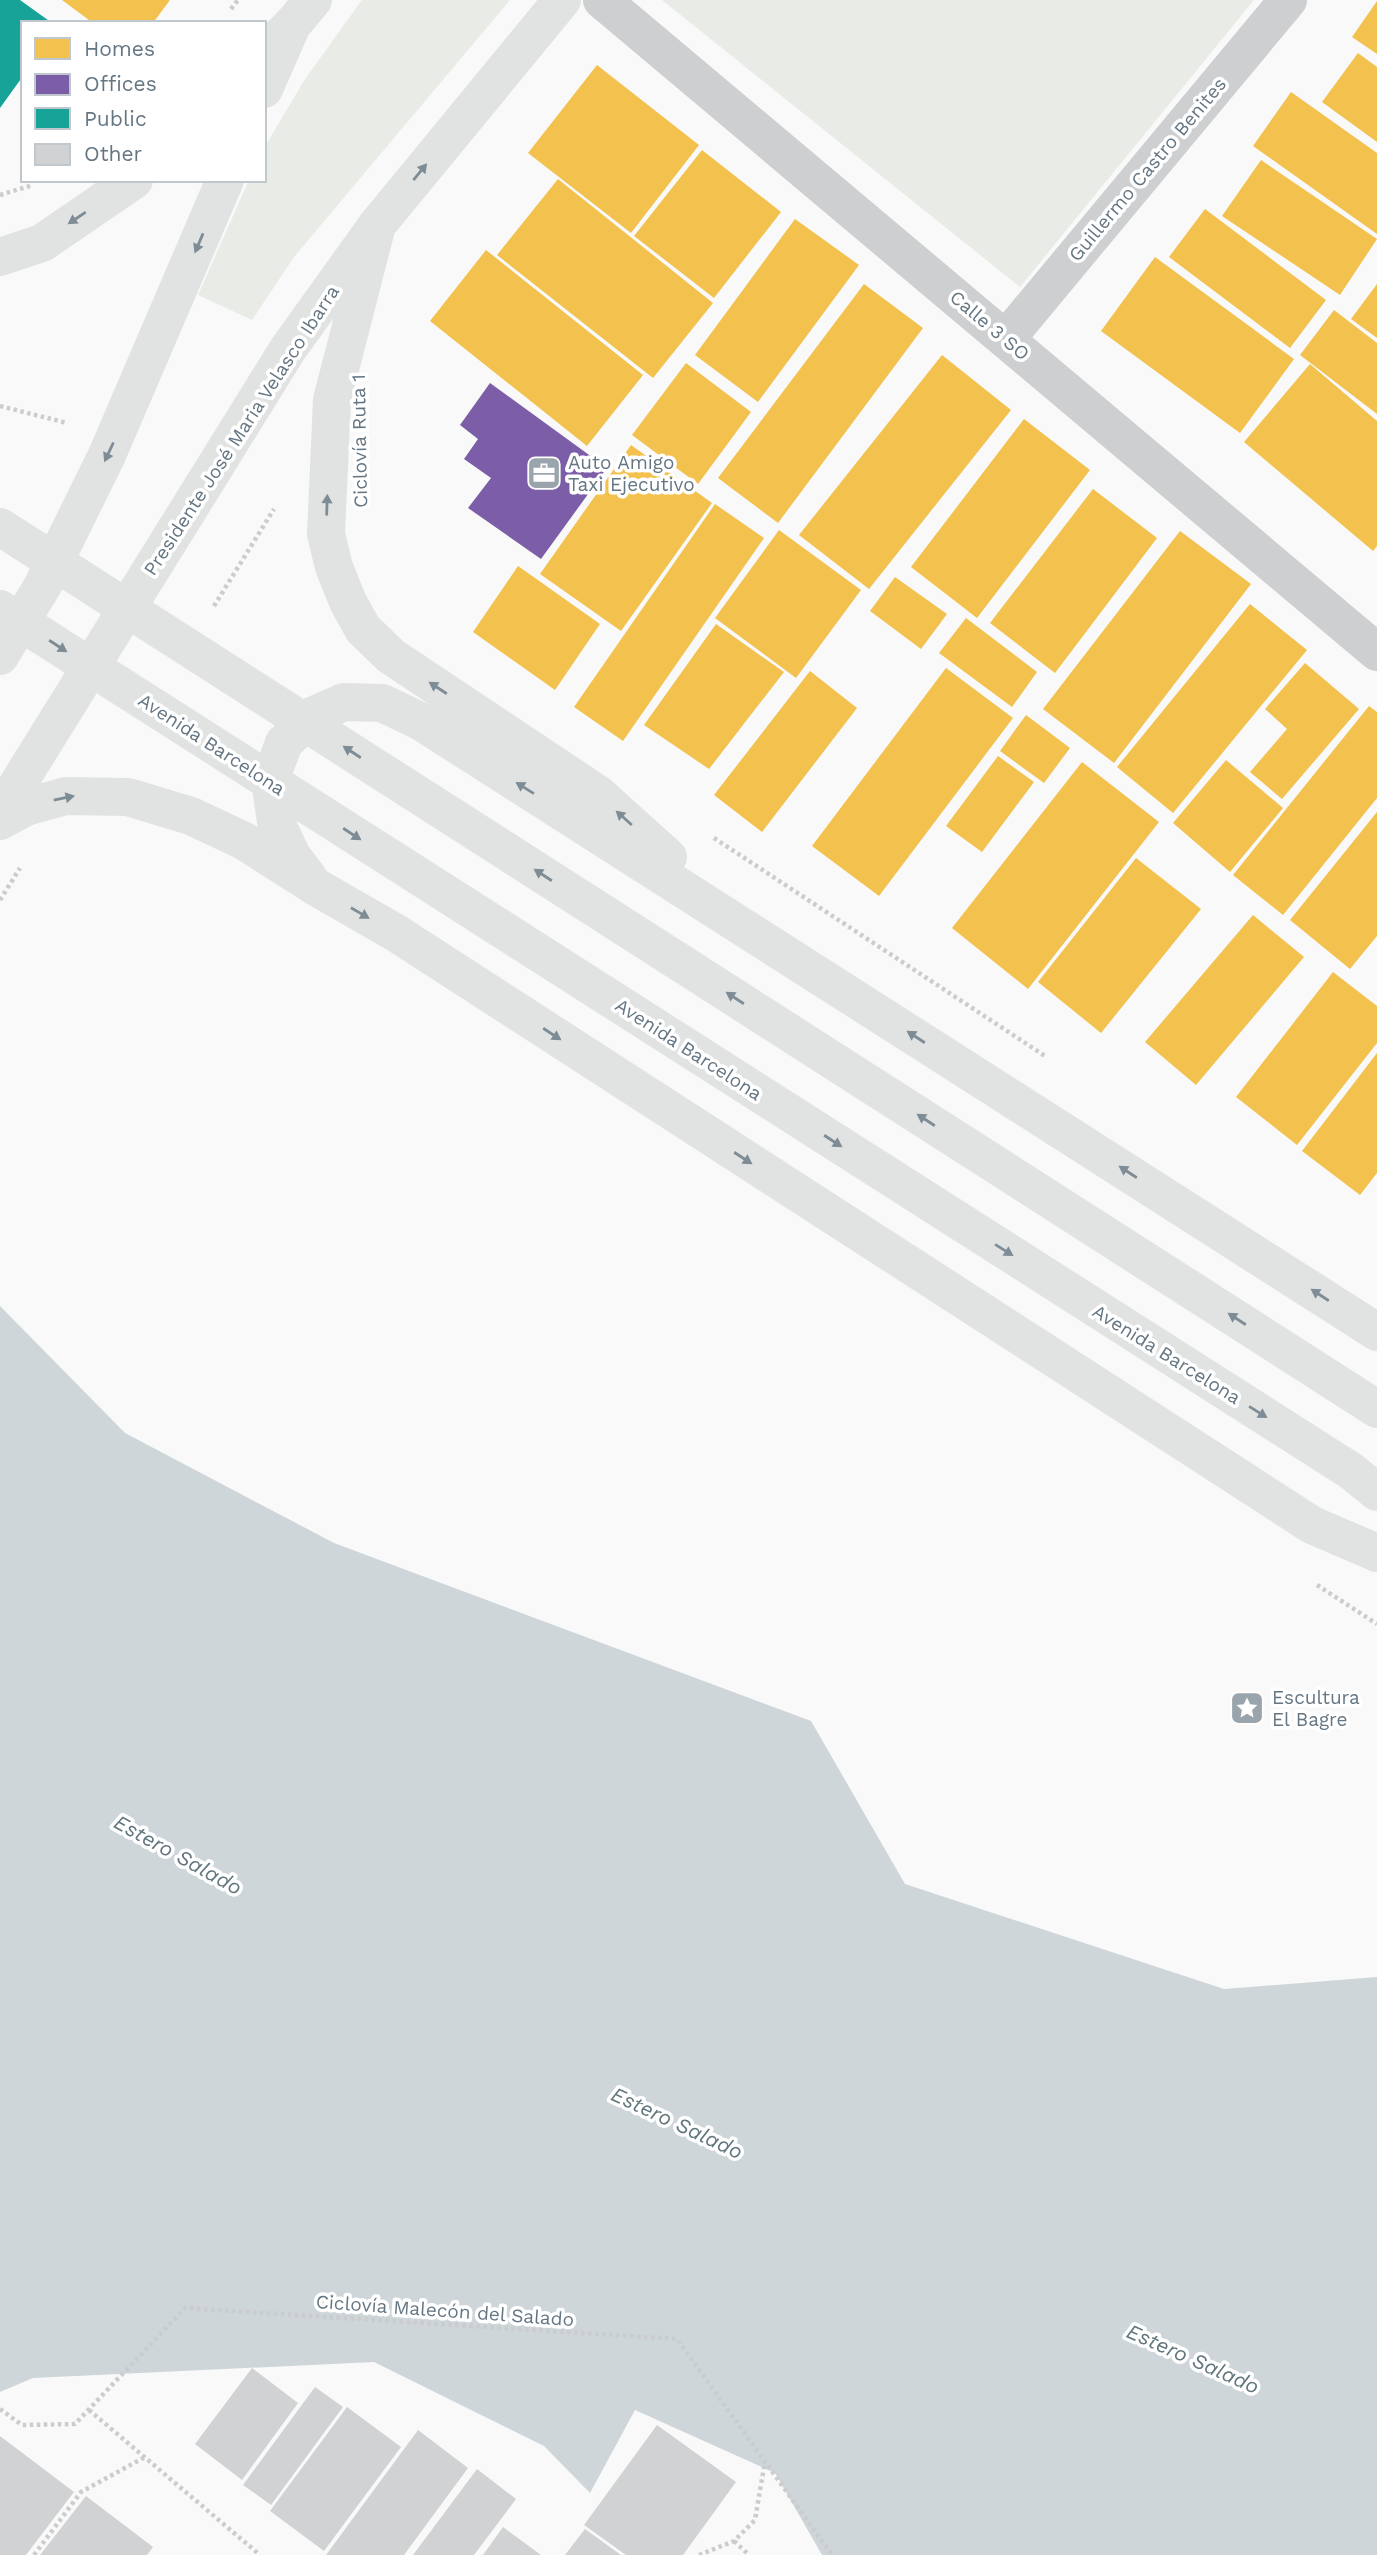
<svg xmlns="http://www.w3.org/2000/svg" width="1377" height="2555" viewBox="0 0 1377 2555" font-family="'Work Sans',sans-serif">
<style>
.green{fill:#e8ebe6}
.water{fill:#ced6d9}
.homes{fill:#f2c14e}
.offices{fill:#7b5ea7}
.public{fill:#17a398}
.building{fill:#d0d2d3}
.lines{fill:none;stroke-linecap:round;stroke-linejoin:round}
.path{stroke:#cbcccd;stroke-width:4.5;stroke-dasharray:3.5 3.5;stroke-linecap:butt}
.street{stroke:#cecfd0;stroke-width:38}
.secondary{stroke:#e1e2e2;stroke-width:38}
.primary{stroke:#e1e2e2;stroke-width:38}
.oneway{fill:#7e8c96}
.labels{text-anchor:middle;stroke-width:7;stroke-linejoin:round;paint-order:stroke}
.street-label{font-size:19px;fill:#657683;stroke:#fff}
.poi-label{font-size:19px;fill:#657683;stroke:#fff;text-anchor:start}
.water-label{font-size:21px;font-style:italic;fill:#60757c;stroke:#fff}
</style>
<rect width="100%" height="100%" fill="#f9f9f9"/>
<path class="green" d="M362,0H510L294,257L252,320L198,295L249,180H264V148L305,79Z
M662,0H1254L1020,287Z"/>
<path class="water" d="M0,1306L125,1433L334,1543L811,1721L905,1884L1224,1989L1377,1977V2555H822L775,2473L635,2410L590,2493L544,2446L374,2362L33,2378L0,2392Z"/>
<path class="homes" d="M62,0H170L153,23H93Z
M1377,1V54L1352,37Z
M1358,53L1377,67V142L1322,102Z
M597,65L699,145L631,233L528,153Z
M1291,92L1377,153V234L1253,146Z
M702,150L781,212L714,298L634,236Z
M1261,160L1377,239L1340,295L1222,216Z
M558,179L713,303L653,378L497,255Z
M1205,209L1326,300L1290,348L1169,257Z
M795,219L859,265L758,402L695,355Z
M486,250L643,375L587,446L430,321Z
M1155,257L1294,359L1240,433L1101,331Z
M864,284L923,328L778,523L718,478Z
M1377,284V338L1351,319Z
M1334,310L1377,343V414L1300,355Z
M942,355L1011,410L869,589L799,535Z
M686,363L751,412L698,484L632,435Z
M1310,364L1377,421V546L1373,551L1244,442Z
M1024,419L1090,470L977,618L911,567Z
M631,445L712,503L621,631L540,574Z
M1093,489L1157,538L1055,673L990,623Z
M715,504L764,538L623,741L574,707Z
M779,530L861,590L796,678L715,618Z
M1180,531L1251,584L1114,763L1043,709Z
M518,566L600,624L555,690L473,632Z
M895,577L947,614L921,649L870,611Z
M1250,604L1307,650L1173,813L1117,767Z
M966,618L1037,672L1012,707L939,653Z
M716,624L784,672L709,769L644,725Z
M1305,663L1359,709L1282,799L1250,772L1287,729L1265,709Z
M946,668L1013,718L879,896L812,846Z
M810,671L857,708L762,832L714,795Z
M1369,706L1377,712V798L1283,915L1233,875Z
M1026,715L1070,748L1044,783L1000,751Z
M998,756L1034,782L982,852L946,826Z
M1226,760L1283,808L1230,872L1173,823Z
M1082,762L1159,822L1028,989L952,928Z
M1377,812V936L1350,969L1290,920Z
M1136,858L1201,909L1101,1033L1038,982Z
M1253,915L1304,957L1196,1085L1145,1042Z
M1333,972L1377,1006V1043L1297,1145L1236,1097Z
M1377,1053V1173L1360,1195L1302,1151Z"/>
<path class="offices" d="M490,383L607,468L541,559L468,508L491,478L464,459L478,439L460,425Z"/>
<path class="public" d="M0,0H20L52,23H23V76L0,108Z"/>
<path class="building" d="M252,2368L298,2403L242,2480L195,2444Z
M315,2387L343,2407L271,2505L243,2485Z
M347,2407L401,2447L324,2551L270,2511Z
M657,2425L736,2482L683,2555H626L584,2525Z
M418,2430L468,2468L404,2555H326Z
M0,2436L74,2492L26,2555H0Z
M477,2469L516,2499L474,2555H413Z
M86,2496L153,2547L147,2555H40Z
M503,2527L541,2555H483Z
M585,2529L621,2555H565Z"/>
<g class="lines">
<path class="path" d="M231,9L238,0
M0,195L33,185
M0,406L67,423
M214,606L274,509
M714,838L1045,1056
M0,900L20,868
M1317,1585L1377,1624
M0,2409L22,2425L75,2424L185,2308L677,2339L832,2555
M89,2410L260,2555
M734,2541L749,2555
M34,2555L81,2492L145,2457
M699,2555L734,2541L755,2520L765,2461"/>
<path class="street" d="M602,0L1377,652
M1006,339L1288,0"/>
<path class="secondary" d="M264,89L292,25L313,0
M0,656L43,585L107,455L225,180
M0,813L288,349L377,225L562,0"/>
<path class="primary" d="M264,52L292,25
M377,225L332,400L326,534L334,567L348,602L363,629L391,656L598,794L668,857
M0,257L42,243L134,180
M0,527L1377,1409
M0,609L1351,1471L1377,1492
M0,821L26,807L66,796L128,797L191,816L244,841L316,887L396,933L1312,1525L1377,1553
M308,877L292,856L276,822L270,780L284,743L312,716L344,702L382,703L420,721L1377,1332"/>
</g>
<defs><path id="oneway-solid" d="M-6-.8H1V-3.2L6.5 0L1 3.2V.8H-6Z" transform="scale(1.75)"/></defs>
<g class="oneway">
<use href="#oneway-solid" transform="translate(420 172) rotate(-51)"/>
<use href="#oneway-solid" transform="translate(77 218) rotate(146)"/>
<use href="#oneway-solid" transform="translate(199 243) rotate(113)"/>
<use href="#oneway-solid" transform="translate(109 452) rotate(115)"/>
<use href="#oneway-solid" transform="translate(327 505) rotate(-88)"/>
<use href="#oneway-solid" transform="translate(58 646) rotate(33)"/>
<use href="#oneway-solid" transform="translate(438 688) rotate(-147)"/>
<use href="#oneway-solid" transform="translate(352 752) rotate(-147)"/>
<use href="#oneway-solid" transform="translate(525 788) rotate(-148)"/>
<use href="#oneway-solid" transform="translate(64 798) rotate(-11)"/>
<use href="#oneway-solid" transform="translate(624 818) rotate(-138)"/>
<use href="#oneway-solid" transform="translate(352 834) rotate(33)"/>
<use href="#oneway-solid" transform="translate(543 875) rotate(-147)"/>
<use href="#oneway-solid" transform="translate(360 913) rotate(30)"/>
<use href="#oneway-solid" transform="translate(735 998) rotate(-147)"/>
<use href="#oneway-solid" transform="translate(552 1034) rotate(33)"/>
<use href="#oneway-solid" transform="translate(916 1037) rotate(-147)"/>
<use href="#oneway-solid" transform="translate(926 1120) rotate(-147)"/>
<use href="#oneway-solid" transform="translate(833 1141) rotate(33)"/>
<use href="#oneway-solid" transform="translate(743 1158) rotate(33)"/>
<use href="#oneway-solid" transform="translate(1128 1172) rotate(-147)"/>
<use href="#oneway-solid" transform="translate(1004 1250) rotate(32)"/>
<use href="#oneway-solid" transform="translate(1320 1295) rotate(-147)"/>
<use href="#oneway-solid" transform="translate(1237 1319) rotate(-147)"/>
<use href="#oneway-solid" transform="translate(1258 1412) rotate(32)"/>
</g>
<defs>
<g id="office-square" transform="scale(1.75)"><rect x="-9" y="-9" width="18" height="18" rx="4" fill="#99a4ac" stroke="#fff"/><path d="M-6-3h4V-5.5h4V-3h4V5H-6ZM-1-4.5V-3h2v-1.5ZM-6 0V1H6V0Z" fill="#fff"/></g>
<g id="sight-square" transform="scale(1.75)"><rect x="-9" y="-9" width="18" height="18" rx="4" fill="#99a4ac" stroke="#fff"/><path d="M0-6L1.8-2.2L6-1.7L2.9 1.2L3.7 5.4L0 3.3L-3.7 5.4L-2.9 1.2L-6-1.7L-1.8-2.2Z" fill="#fff"/></g>
</defs>
<g fill-rule="evenodd">
<use href="#office-square" x="544" y="473"/>
<use href="#sight-square" x="1247" y="1708"/>
</g>
<g class="labels">
<g class="street-label">
<text transform="translate(1147 169) rotate(-50)" y="7">Guillermo Castro Benites</text>
<text transform="translate(990 325) rotate(40)" y="7">Calle 3 SO</text>
<text transform="translate(241 430) rotate(-57)" y="7">Presidente José Maria Velasco Ibarra</text>
<text transform="translate(359 441) rotate(-91)" y="7">Ciclovía Ruta 1</text>
<text transform="translate(212 744) rotate(33)" y="7">Avenida Barcelona</text>
<text transform="translate(689 1049) rotate(33)" y="7">Avenida Barcelona</text>
<text transform="translate(1167 1354) rotate(32)" y="7">Avenida Barcelona</text>
<text transform="translate(445 2310) rotate(4)" y="7">Ciclovía Malecón del Salado</text>
</g>
<g class="poi-label">
<text x="568" y="469">Auto Amigo<tspan x="568" dy="22">Taxi Ejecutivo</tspan></text>
<text x="1272" y="1704">Escultura<tspan x="1272" dy="22">El Bagre</tspan></text>
</g>
<g class="water-label">
<text transform="translate(178 1855) rotate(29)" y="7">Estero Salado</text>
<text transform="translate(677 2123) rotate(25)" y="7">Estero Salado</text>
<text transform="translate(1193 2359) rotate(24)" y="7">Estero Salado</text>
</g>
</g>
<rect x="21" y="21" width="245" height="161" fill="#ffffff" stroke="#c1c8cd" stroke-width="2"/>
<rect x="35" y="38" width="35" height="21" fill="#f2c14e" stroke="#c1c8cd" stroke-width="2"/>
<text x="84" y="56" font-size="21" fill="#657683">Homes</text>
<rect x="35" y="74" width="35" height="21" fill="#7b5ea7" stroke="#c1c8cd" stroke-width="2"/>
<text x="84" y="91" font-size="21" fill="#657683">Offices</text>
<rect x="35" y="108" width="35" height="21" fill="#17a398" stroke="#c1c8cd" stroke-width="2"/>
<text x="84" y="126" font-size="21" fill="#657683">Public</text>
<rect x="35" y="144" width="35" height="21" fill="#d0d2d3" stroke="#c1c8cd" stroke-width="2"/>
<text x="84" y="161" font-size="21" fill="#657683">Other</text>
</svg>
